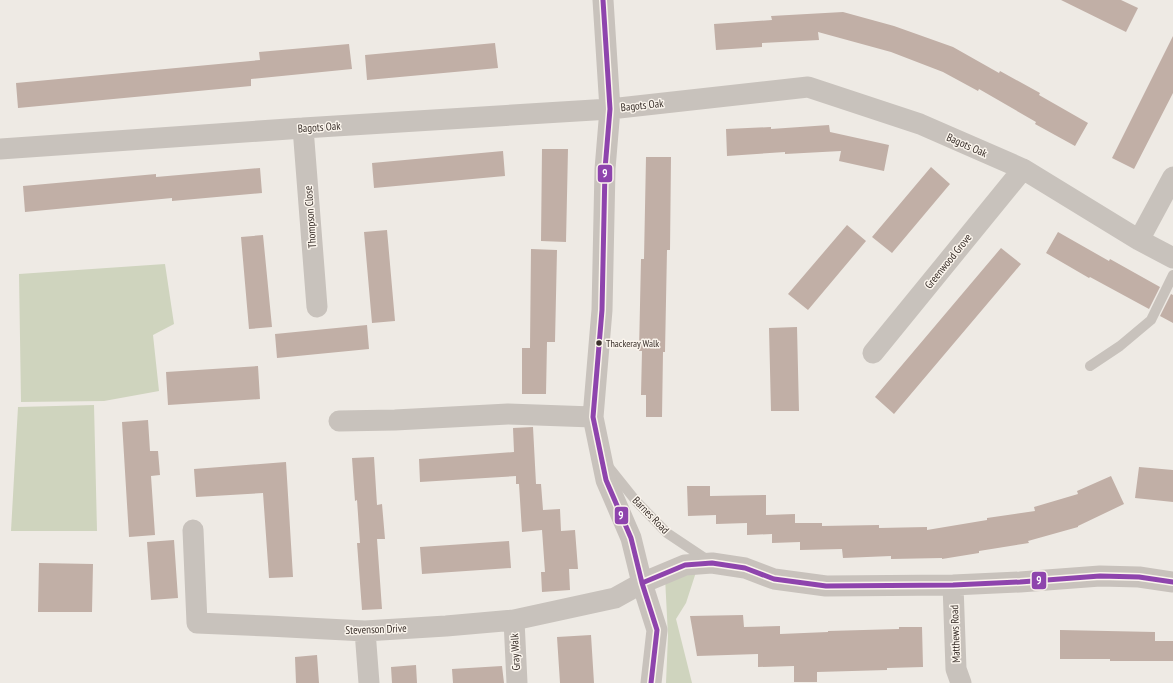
<svg xmlns="http://www.w3.org/2000/svg" width="1173" height="683" viewBox="0 0 1173 683" font-family="'PT Sans Narrow',sans-serif">
<style>
.green{fill:#cfd4be}
.building{fill:#c1afa6}
.lines{fill:none;stroke-linecap:round;stroke-linejoin:round}
.service{stroke:#c8c2bc;stroke-width:10}
.minor{stroke:#c8c2bc;stroke-width:21}
.bus-1-casing{stroke:#faf4ec;stroke-width:8}
.bus-1{stroke:#8e44ad;stroke-width:5}
.bus-dot{fill:#392f2a;stroke:#faf4ec;stroke-width:1.5}
.labels{text-anchor:middle;stroke-width:3;stroke-linejoin:round;paint-order:stroke}
.bus-label{font-size:10px;fill:#392f2a;stroke:#faf4ec;text-anchor:start}
.street-label{font-size:11px;fill:#392f2a;stroke:#faf4ec}
.line-badge{stroke:#faf4ec;stroke-width:1.5}
.badge-label{font-size:11px;text-anchor:middle;font-weight:bold;fill:#fff}
</style>
<rect width="100%" height="100%" fill="#eeeae4"/>
<path class="green" d="M165,264L174,324L153,335L159,391L104,401L21,402L19,274Z
M94,405L97,531H11L18,407Z
M697,569L686,603L676,619L692,683H666L668,636L665,577Z"/>
<path class="building" d="M1061,0H1121L1138,8L1126,32Z
M843,12L894,26L953,47L999,73L1000,71L1040,93L1039,95L1088,123L1075,146L1035,124L1036,122L979,89L978,91L943,72L891,52L818,32L819,40L762,43V47L716,50L714,24L772,20L771,16Z
M1173,36V93L1134,169L1112,158Z
M495,43L498,68L367,80L365,55Z
M349,44L352,69L251,79V86L18,108L16,83L260,60L259,52Z
M829,125L830,132L889,145L884,171L839,161L841,151L785,154V152L727,156L726,129L771,127V129Z
M542,149H568L566,242L541,241Z
M503,151L505,176L374,188L372,163Z
M646,157H671L670,250H667L665,352H663L662,417H646V395H641L642,351H639L641,259H644Z
M931,167L950,184L892,253L872,237Z
M260,168L262,193L172,201V198L25,212L23,186L156,174V177Z
M847,225L866,241L808,310L788,294Z
M387,230L395,321L372,323L364,232Z
M1058,232L1109,261L1110,259L1160,287L1149,309L1090,277L1089,278L1046,253Z
M263,235L272,327L249,329L241,237Z
M1001,248L1021,264L894,414L875,397Z
M531,249L557,250L555,342H547L546,394H522V348H530Z
M1171,294L1173,295V323L1160,316Z
M367,325L369,349L277,358L275,334Z
M797,327L799,411H771L769,328Z
M258,366L260,399L168,405L166,372Z
M148,420L150,451H158L160,475L151,476L155,535L129,537L122,422Z
M533,427L536,484H541L543,510L560,509L561,531L575,530L578,569H569L570,590L542,592L541,572H545L542,530L522,532L519,484H516V476L420,482L419,459L514,452L513,428Z
M374,457L377,505L382,504L385,539H377L382,609L362,610L357,543H360L357,500L355,501L352,458Z
M286,462L293,577L269,578L263,493L196,497L194,469Z
M1139,467L1173,470V502L1135,498Z
M1111,476L1124,504L1078,526V527L1028,541L1029,543L979,551V553L942,559V558L891,559V556L843,558L842,549L800,550V542L772,543V534L747,535V523L716,524V515L688,516L687,486H710V496L766,495V515L795,514V523H822V526L879,525V528L927,527V530L987,520V518L1035,511L1034,507L1078,494L1077,491Z
M174,540L178,598L151,600L147,542Z
M509,541L511,568L422,574L420,547Z
M39,563L93,564L92,612H38Z
M743,615L744,627L780,626V634L828,632V631L899,629V627H922L923,667L887,668V670L817,672V682H794V666L758,667V654L697,656L690,616Z
M1060,630L1155,632V641H1173V661H1110V659H1060Z
M591,635L594,683H560L557,637Z
M317,655L319,683H296L295,657Z
M416,665L417,683H392L391,667Z
M502,666L504,683H453L452,669Z"/>
<g class="lines">
<path class="service" d="M1090,366L1120,346L1151,320L1173,275
M608,466L636,501L667,533L709,561"/>
<path class="minor" d="M603,0L610,109L605,169L602,310L593,417L606,480L631,538L642,583L657,630L651,683
M303,128L317,307
M0,149L303,128L610,109L808,87L920,124L1023,169L1139,240L1173,258
M1139,240L1173,177
M873,353L1023,169
M339,421L395,420L508,414L593,417
M193,530L197,623L268,626L365,631L446,626L514,620L615,598L642,583L685,565L712,563L745,568L774,579L826,586L953,585L1020,582L1100,576L1139,577L1173,582
M953,585L956,669L961,683
M514,620L517,683
M365,631L369,683"/>
<g class="bus-1-casing">
<path id="bus-1" d="M603,0L610,109L605,169L602,310L593,417L606,480L631,538L642,583L657,630L651,683
M642,583L685,565L712,563L745,568L774,579L826,586L953,585L1020,582L1100,576L1139,577L1173,582"/>
</g>
<use href="#bus-1" class="bus-1"/>
</g>
<circle class="bus-dot" cx="599" cy="343" r="3.5"/>
<g class="labels">
<g class="bus-label">
<text x="606" y="347">Thackeray Walk</text>
</g>
<g class="street-label">
<text transform="translate(642 105) rotate(-6)" y="4">Bagots Oak</text>
<text transform="translate(319 127) rotate(-4)" y="4">Bagots Oak</text>
<text transform="translate(967 145) rotate(24)" y="4">Bagots Oak</text>
<text transform="translate(310 217) rotate(-94)" y="4">Thompson Close</text>
<text transform="translate(948 261) rotate(-51)" y="4">Greenwood Grove</text>
<text transform="translate(651 515) rotate(46)" y="4">Barnes Road</text>
<text transform="translate(376 629) rotate(-2)" y="4">Stevenson Drive</text>
<text transform="translate(955 634) rotate(-92)" y="4">Matthews Road</text>
<text transform="translate(515 652) rotate(-93)" y="4">Gray Walk</text>
</g>
</g>
<g class="line-badge">
<rect x="597" y="164" width="16" height="19" rx="4" fill="#8e44ad"/>
<rect x="614" y="506" width="15" height="19" rx="4" fill="#8e44ad"/>
<rect x="1031" y="571" width="16" height="19" rx="4" fill="#8e44ad"/>
</g>
<g class="badge-label">
<text x="605" y="177">9</text>
<text x="621" y="519">9</text>
<text x="1039" y="584">9</text>
</g>
</svg>
